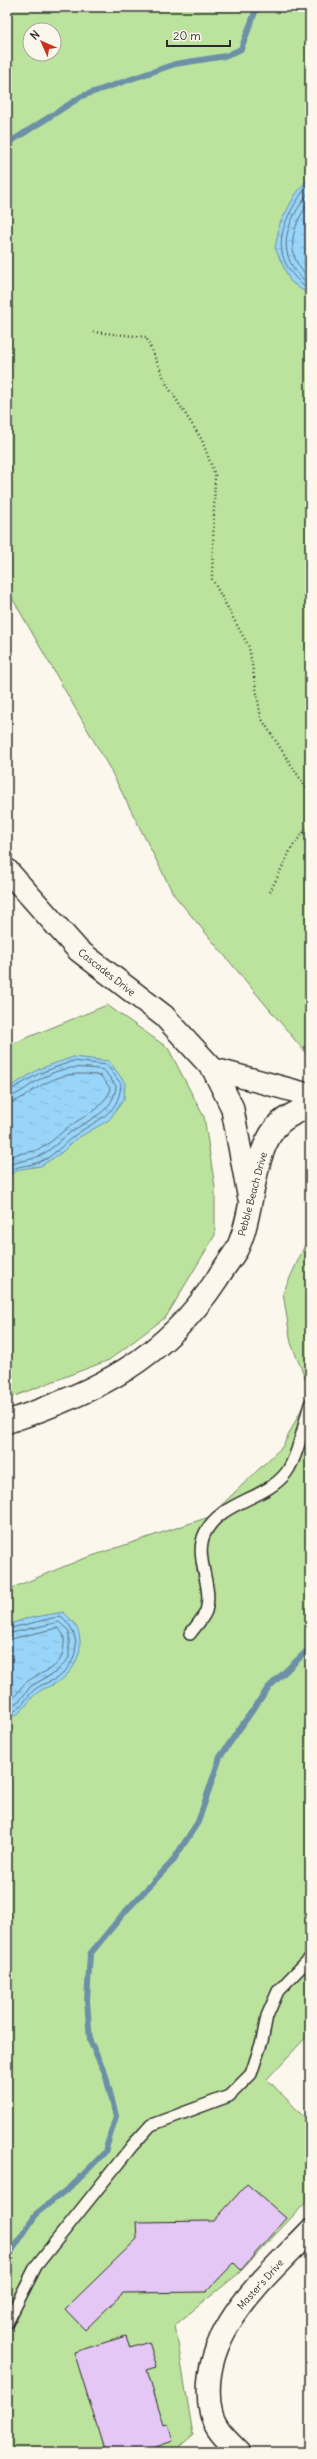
<svg xmlns="http://www.w3.org/2000/svg" width="317" height="2459" viewBox="0 0 317 2459" font-family="Delius,sans-serif">
<style>
.grass{fill:#bce39e;stroke:#748764;fill-rule:evenodd}
.water{fill:url(#water-ripples);stroke:#6c91a7}
.lines{fill:none;stroke-linecap:round;stroke-linejoin:round}
.shore{stroke:#576f7d;stroke-width:1}
.stream{stroke:#6c91a7;stroke-width:6}
.building{fill:#e5c7f5;stroke:#2b2b2b}
.service-casing{stroke:#2b2b2b;stroke-width:14}
.minor-casing{stroke:#2b2b2b;stroke-width:25}
.path{stroke:#2b2b2b;stroke-width:2.5;stroke-dasharray:1 3;stroke-linecap:butt}
.service{stroke:#fbf7ec;stroke-width:11}
.minor{stroke:#fbf7ec;stroke-width:22}
.labels{text-anchor:middle;stroke-width:3;stroke-linejoin:round;paint-order:stroke}
.street-label{font-size:10px;fill:#2b2b2b;stroke:#fbf7ec}
</style>
<defs>
<pattern id="water-ripples" width="26" height="14" patternUnits="userSpaceOnUse"><rect width="26" height="14" fill="#98d5f9"/><path d="M2 4q2-2 4 0t4 0M15 11q2-2 4 0t4 0" fill="none" stroke="#83b7d6"/></pattern>
</defs>
<rect width="100%" height="100%" fill="#fbf7ec"/>
<filter id="ink" filterUnits="userSpaceOnUse"><feTurbulence type="fractalNoise" baseFrequency=".025" numOctaves="2"/><feDisplacementMap in="SourceGraphic" scale="8" xChannelSelector="R" yChannelSelector="G"/><feConvolveMatrix kernelMatrix="1 2 1 2 8 2 1 2 1" color-interpolation-filters="sRGB"/></filter>
<g filter="url(#ink)">
<path class="grass" d="M7,7H310V1058L174,895L110,769L7,589ZM30,30H54V54H30Z
M107,1005L168,1048L204,1117L215,1187V1235L166,1317L109,1360L7,1399V1046Z
M310,1234V1390L291,1343L283,1293Z
M310,1392V2033L267,2079L310,2123V2198L238,2274L175,2325L193,2435L173,2452H7V1590L80,1560L209,1517L283,1446Z"/>
<path class="water" d="M310,176V296L290,281L275,248L280,223L295,195Z
M73,1057L109,1061L125,1083L124,1099L109,1120L76,1139L61,1153L41,1166L21,1169L7,1176V1089L39,1069Z
M63,1612C67,1616 75,1622 77,1628C85,1647 77,1668 61,1680C54,1685 43,1688 37,1693C25,1703 25,1714 7,1718V1625L25,1619Z"/>
<g class="lines">
<path class="shore" d="M310,182C280,222 264,256 310,291
M310,191C285,223 272,256 310,285
M310,201C292,225 282,256 310,278
M7,1092L40,1073L73,1061L107,1065L121,1084C119,1116 95,1120 74,1136C62,1145 53,1157 39,1162C26,1167 21,1164 7,1172
M7,1097C16,1096 25,1089 32,1084C59,1067 73,1065 104,1070L116,1086C114,1112 89,1119 71,1132C60,1140 52,1150 39,1156C30,1161 19,1160 7,1166
M7,1103C17,1102 25,1096 32,1091C58,1075 72,1071 101,1076L110,1088L109,1094L98,1108L68,1127L52,1141L35,1151L17,1154L7,1159
M7,1629L61,1616C82,1634 80,1660 59,1677C51,1682 41,1684 34,1690C24,1699 22,1711 7,1714
M7,1634L59,1622L69,1631V1658L56,1672L31,1686L20,1700L7,1709
M7,1640L57,1628C63,1632 65,1637 64,1644C63,1670 45,1669 28,1681C19,1687 17,1698 7,1703"/>
<path class="stream" d="M7,144L82,96L175,64L226,56L241,49L257,7
M7,2258L37,2213L76,2182L105,2152L116,2116L105,2073L90,2041L87,2000L90,1954L124,1913L172,1862L198,1822L220,1757L268,1688L310,1648"/>
</g>
<path class="building" d="M247,2184L286,2218L241,2270L234,2263L206,2292L123,2293L85,2330L65,2309L137,2239L136,2222L214,2221Z
M126,2336L130,2348L149,2342L157,2367L147,2370L164,2425L168,2424L173,2441L141,2452H105L74,2352Z"/>
<g class="lines">
<g class="service-casing">
<path id="service" d="M190,1634C195,1627 203,1619 206,1611C214,1586 193,1557 205,1533C221,1501 265,1500 286,1473C298,1457 304,1423 310,1404
M7,2323L36,2266L132,2146L151,2125L229,2096L251,2074L262,2041L267,2016L278,1991L310,1958"/>
</g>
<g class="minor-casing">
<path id="minor" d="M7,870L78,950L164,1016L213,1069L232,1107L249,1197
M213,1069L310,1095
M7,1422C96,1392 164,1360 217,1279C223,1269 231,1259 237,1249C255,1213 251,1148 281,1122C289,1115 301,1110 310,1106
M239,2452C228,2441 214,2429 211,2413C195,2336 263,2280 310,2231"/>
</g>
<path class="path" d="M93,332L146,337L167,385L202,440L215,475L212,579L249,647L261,718L310,794
M270,892L292,847L310,824"/>
<use href="#service" class="service"/>
<use href="#minor" class="minor"/>
</g>
</g>
<g class="labels">
<g class="street-label">
<text transform="translate(107 972) rotate(38)" y="4">Cascades Drive</text>
<text transform="translate(252 1194) rotate(-75)" y="4">Pebble Beach Drive</text>
<text transform="translate(260 2284) rotate(-48)" y="4">Master's Drive</text>
</g>
</g>
<rect width="317" height="2459" fill="none" stroke="#fbf7ec" stroke-width="24"/>
<rect x="12" y="12" width="293" height="2435" fill="none" stroke="#2b2b2b" stroke-width="1.5" filter="url(#ink)"/>
<g transform="translate(42 42) rotate(315)"><circle r="19" fill="#fbf7ec" stroke="#a8a59f"/>
<path d="M0-3L7 15L0 10L-7 15Z" fill="#c8321e"/>
<text y="-6" font-size="11" font-weight="bold" text-anchor="middle" fill="#2b2b2b">N</text>
</g>
<path d="M167 40v6h63v-6" fill="none" stroke="#2b2b2b" stroke-width="2"/>
<text x="173" y="40" font-size="12" fill="#2b2b2b" stroke="#fbf7ec" stroke-width="3" paint-order="stroke">20 m</text>
</svg>
